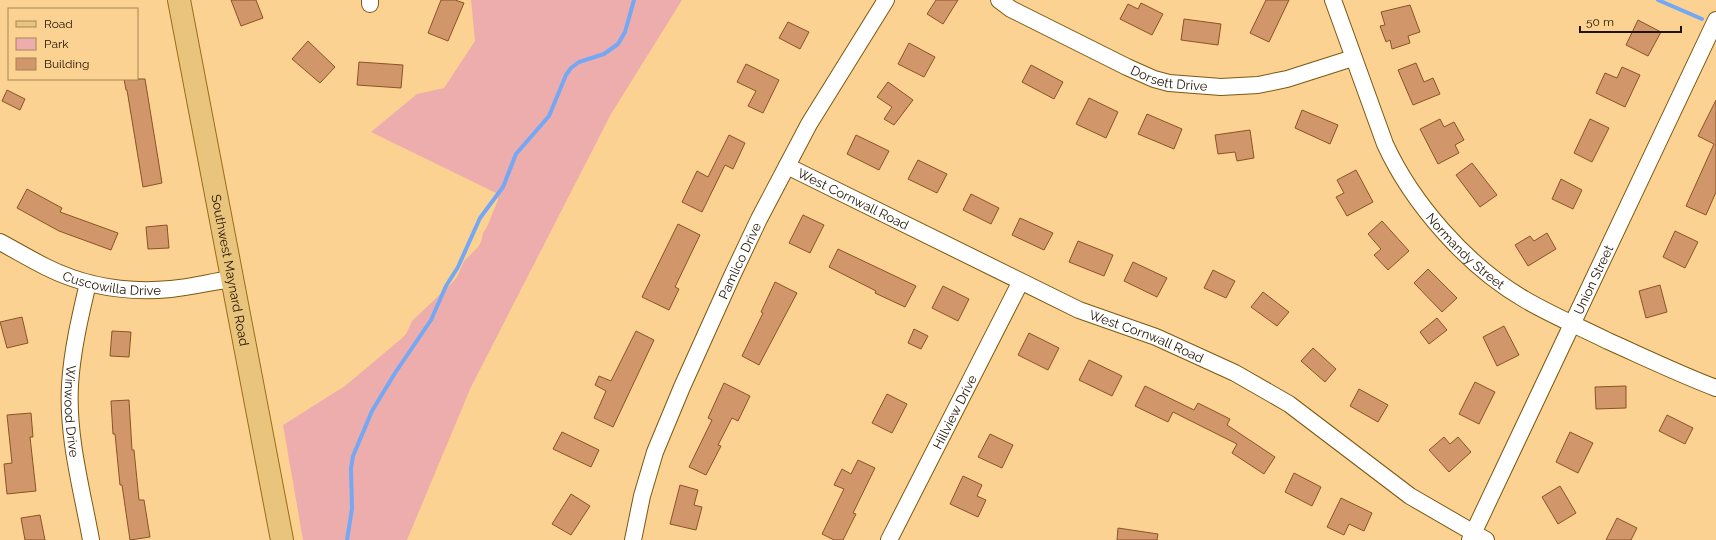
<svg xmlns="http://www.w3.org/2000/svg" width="1716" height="540" viewBox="0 0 1716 540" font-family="Raleway,sans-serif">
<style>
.green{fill:#eeadad}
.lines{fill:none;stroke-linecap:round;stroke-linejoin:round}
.stream{stroke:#75a8f4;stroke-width:4}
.building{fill:#d19669;stroke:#8a5426}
.street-casing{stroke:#7c5812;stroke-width:18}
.primary-casing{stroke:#9a6d17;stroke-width:24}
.street{stroke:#fff;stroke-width:16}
.primary{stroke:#e9c47c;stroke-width:22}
.labels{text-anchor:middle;stroke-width:4;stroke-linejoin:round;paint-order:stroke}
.street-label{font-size:13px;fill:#221300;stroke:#fbd291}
</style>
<rect width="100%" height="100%" fill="#fbd291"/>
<path class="green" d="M471,0H682L611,114L471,387L407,540H303L283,425L345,386L401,339L406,334L412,321L452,283L457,277L464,261L478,247L481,242L483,233L487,227L498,200V194L371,132L417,94L444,88L475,41Z"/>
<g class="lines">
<path class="stream" d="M1658,0L1702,19
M347,540L352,509L351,468L353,456L372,411L395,373L431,320L446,286L458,267L480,218L503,187L516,154L549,116L566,75L571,68L579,62L604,54L618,44L625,32L634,0"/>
</g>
<path class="building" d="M231,0H256L263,18L241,26Z
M441,0H455L464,3L448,41L428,33Z
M936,0H958L943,24L927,14Z
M1266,0H1289L1269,42L1250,33Z
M1141,3L1163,14L1152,35L1120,19L1128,4L1138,9Z
M1410,5L1420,32L1408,36L1410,43L1392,49L1390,40L1386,42L1380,26L1385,25L1381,12Z
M1184,19L1221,24L1218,45L1181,40Z
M1638,20L1661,32L1648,56L1626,45Z
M788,22L809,32L800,49L779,38Z
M308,41L335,67L320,83L292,59Z
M909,43L935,57L924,77L898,64Z
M359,62L403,65L401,88L357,85Z
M1416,63L1424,82L1433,78L1440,94L1413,105L1398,70Z
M746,64L779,80L763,113L748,106L756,91L737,82Z
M1031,65L1063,82L1054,99L1022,82Z
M1622,67L1640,75L1625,107L1596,93L1605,73L1617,78Z
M124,79H145L162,183L143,187L127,90H126Z
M888,82L913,100L894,125L884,119L892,107L877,97Z
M7,90L25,99L20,110L2,101Z
M1089,98L1118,112L1106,138L1076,124Z
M1716,100V192L1706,215L1686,206L1714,144L1698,136Z
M1302,110L1338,125L1330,144L1295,128Z
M1147,114L1182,129L1174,149L1138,134Z
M1440,119L1444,127L1454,122L1464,140L1455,145L1459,153L1438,164L1420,129Z
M1590,119L1609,128L1592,162L1574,153Z
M1250,130L1254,158L1237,161L1235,152L1218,154L1215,135Z
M729,135L745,143L733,169L725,165L702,212L682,202L697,171L708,177Z
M856,135L889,151L879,170L847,154Z
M918,160L947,174L937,193L908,179Z
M1472,163L1497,195L1480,207L1456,175Z
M1356,170L1373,202L1347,216L1336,197L1344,193L1337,180Z
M1561,179L1582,190L1573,209L1552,199Z
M27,189L62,208L60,212L118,233L111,250L59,231L17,208Z
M971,194L999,208L991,224L963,210Z
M803,215L824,225L810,253L789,243Z
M1020,218L1053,233L1044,250L1012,235Z
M1382,221L1409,251L1388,270L1374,255L1381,249L1368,234Z
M678,224L700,235L675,287L679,289L669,310L642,297Z
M167,225L169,248L148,249L146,227Z
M1675,231L1698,242L1685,268L1663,257Z
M1547,233L1556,249L1528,266L1515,245L1530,236L1534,241Z
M1078,241L1113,255L1104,276L1069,262Z
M838,249L916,286L905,307L875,293L876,291L829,267Z
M1133,262L1167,278L1157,297L1124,281Z
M1428,269L1457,298L1442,312L1414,283Z
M1213,270L1235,281L1226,298L1204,288Z
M775,282L797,293L759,365L742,356L763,313L761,312Z
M1660,285L1667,312L1646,318L1639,291Z
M943,286L969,299L958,321L932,308Z
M1263,292L1289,312L1277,326L1251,307Z
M22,317L28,343L7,348L0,322Z
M1437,318L1447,330L1429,344L1420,332Z
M1504,326L1519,355L1497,366L1483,337Z
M914,329L928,336L921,349L908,343Z
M112,331L131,332L129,357L110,356Z
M636,331L654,340L613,427L594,418L606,391L595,385L599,376L611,381Z
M1029,333L1059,348L1048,370L1018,355Z
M1313,348L1336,369L1325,382L1301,361Z
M1089,360L1122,376L1112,396L1079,380Z
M1475,382L1495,392L1479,424L1459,414Z
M724,383L750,396L738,421L732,418L718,445L721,446L706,475L689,467L712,420L708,418Z
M1145,386L1194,410L1198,403L1230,419L1227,425L1275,457L1264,474L1232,453L1237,444L1173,412L1168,422L1135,406Z
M1626,386V408L1596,409L1595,387Z
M1359,389L1388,405L1378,422L1350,406Z
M887,394L907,404L892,433L872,423Z
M129,400L132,450H134L139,500H144L150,537L130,540L122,485H120L115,434H113L111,401Z
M31,413L33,437H30L36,491L7,494L4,464L12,463L7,415Z
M1667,415L1693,428L1685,444L1659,431Z
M562,432L599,450L591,467L553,449Z
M1570,432L1593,443L1578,473L1556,462Z
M990,434L1013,445L1002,468L978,457Z
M1444,437L1450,444L1458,437L1471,452L1449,472L1429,450Z
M858,460L875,468L853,513L856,514L843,540H834L822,534L844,489L834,485L842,469L851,474Z
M1294,473L1321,487L1312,506L1285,492Z
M963,476L982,485L977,496L986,500L978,517L950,504Z
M680,485L698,490L694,505L702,507L696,530L670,524Z
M1560,486L1576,513L1558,524L1542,497Z
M571,494L590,506L571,535L552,524Z
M1341,498L1372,513L1364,531L1349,524L1344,535L1327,527Z
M40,515L45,540H25L21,518Z
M1617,518L1637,528L1631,540H1606Z
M1118,528L1158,534L1157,540H1117Z"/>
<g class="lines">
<g class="street-casing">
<g id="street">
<path d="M370,0V4"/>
<path id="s1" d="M999,0L1011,9L1127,67L1154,79L1169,83L1221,87L1258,85L1287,79L1353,58"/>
<path id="s2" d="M1333,0L1385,144C1412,203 1467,266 1524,299C1551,315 1580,327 1608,341C1644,357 1679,374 1716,388"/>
<path id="s3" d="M787,166L1079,310L1156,337L1235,373L1289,404L1410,496L1486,540"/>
<path id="s4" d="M0,242C15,250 30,259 46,267C84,286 128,293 171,289C191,287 211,282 231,279"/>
<path id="s5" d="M88,283C80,317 72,351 70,385C67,437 82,490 91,540"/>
<path id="s6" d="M633,540L642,496L655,452L682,387L732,276L759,219L809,124L886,0"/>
<path id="s7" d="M889,540L1020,283"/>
<path id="s8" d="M1470,540L1716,20"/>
</g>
</g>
<g class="primary-casing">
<g id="primary">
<path id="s9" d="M179,0L282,540"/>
</g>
</g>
<use href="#street" class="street"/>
<use href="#primary" class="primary"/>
</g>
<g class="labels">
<g class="street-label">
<text dy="5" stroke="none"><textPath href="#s1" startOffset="189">Dorsett Drive</textPath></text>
<text dy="5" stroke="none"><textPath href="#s3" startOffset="74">West Cornwall Road</textPath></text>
<text dy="5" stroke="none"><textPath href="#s2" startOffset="288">Normandy Street</textPath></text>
<text dy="5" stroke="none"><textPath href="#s6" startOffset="300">Pamlico Drive</textPath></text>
<text dy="5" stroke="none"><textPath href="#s9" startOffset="275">Southwest Maynard Road</textPath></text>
<text dy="5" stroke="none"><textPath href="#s8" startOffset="288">Union Street</textPath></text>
<text dy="5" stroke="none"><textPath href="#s4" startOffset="121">Cuscowilla Drive</textPath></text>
<text dy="5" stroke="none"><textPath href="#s3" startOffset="398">West Cornwall Road</textPath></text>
<text dy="5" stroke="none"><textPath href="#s5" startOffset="130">Winwood Drive</textPath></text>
<text dy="5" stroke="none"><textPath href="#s7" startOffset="144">Hillview Drive</textPath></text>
</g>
</g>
<rect x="8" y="8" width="130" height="72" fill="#fbd291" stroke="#a48657"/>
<rect x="16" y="21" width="20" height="6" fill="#e9c47c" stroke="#a48657"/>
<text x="44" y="28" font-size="12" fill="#221300">Road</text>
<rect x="16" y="38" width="20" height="12" fill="#eeadad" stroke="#a48657"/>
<text x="44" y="48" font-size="12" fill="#221300">Park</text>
<rect x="16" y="58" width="20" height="12" fill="#d19669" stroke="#a48657"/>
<text x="44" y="68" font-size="12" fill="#221300">Building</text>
<path d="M1580 26v6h101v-6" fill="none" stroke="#221300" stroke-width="2"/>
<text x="1586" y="26" font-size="12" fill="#221300" stroke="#fbd291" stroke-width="3" paint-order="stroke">50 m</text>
</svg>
